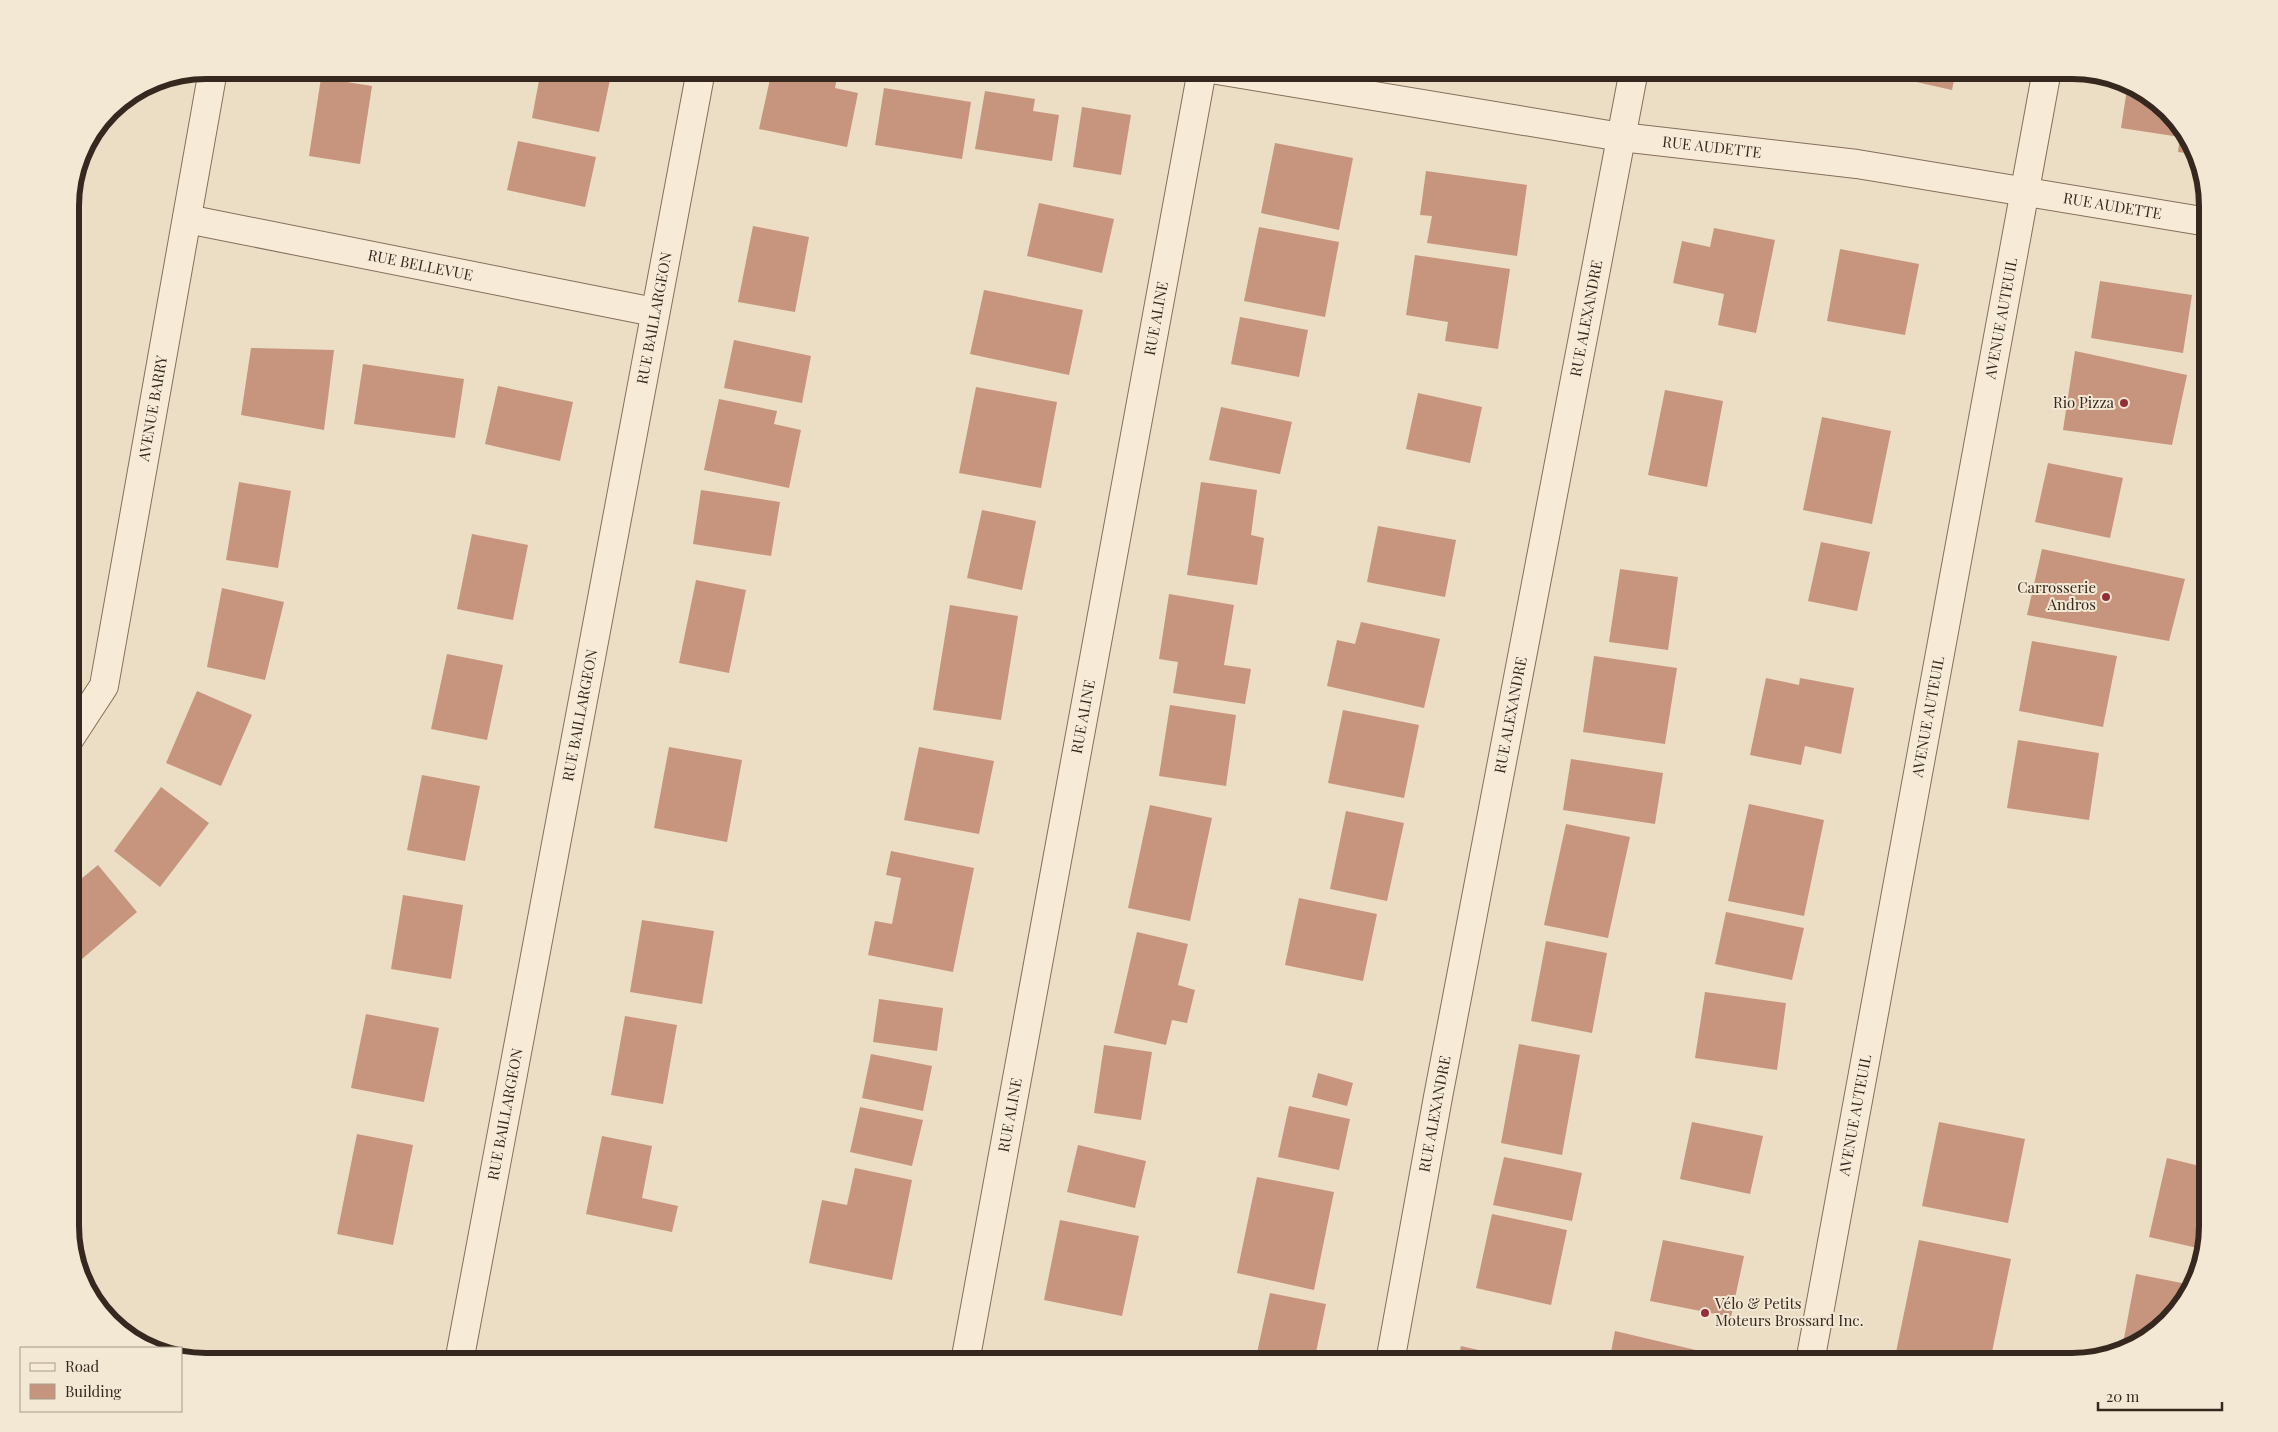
<svg xmlns="http://www.w3.org/2000/svg" width="2278" height="1432" viewBox="0 0 2278 1432" font-family="'Playfair Display',serif">
<style>
.building{fill:#c7957d}
.lines{fill:none;stroke-linecap:round;stroke-linejoin:round}
.minor-casing{stroke:#856e5c;stroke-width:30}
.minor{stroke:#f7ebd8;stroke-width:28}
.poi-dot{fill:#913039;stroke:#f3e8d4;stroke-width:2}
.labels{text-anchor:middle;stroke-width:4;stroke-linejoin:round;paint-order:stroke}
.street-label{font-size:15px;fill:#36281f;stroke:#f3e8d4}
.poi-label{font-size:15px;fill:#36281f;stroke:#f3e8d4;text-anchor:end}
.rim{fill:none;stroke:#36281f;stroke-width:6}
</style>
<rect width="100%" height="100%" fill="#ecddc5"/>
<path class="building" d="M541,70H612L599,132L532,118Z
M772,70L838,72L835,88L858,93L847,147L759,129Z
M1896,70H1956L1952,90L1894,77Z
M321,78L372,86L360,164L309,156Z
M884,88L971,102L962,159L875,145Z
M2127,89L2143,91L2190,138L2194,154L2178,152L2180,137L2121,128Z
M985,91L1035,99L1033,111L1059,115L1052,161L975,149Z
M1082,107L1131,115L1121,175L1073,167Z
M92,137L80,194L72,192L80,154Z
M518,141L596,157L585,207L507,190Z
M1275,143L1353,158L1339,230L1261,213Z
M1426,171L1527,185L1517,256L1427,243L1432,216L1420,215Z
M1039,203L1114,219L1102,273L1027,256Z
M70,217L77,218L71,251H70Z
M753,226L809,237L795,312L738,302Z
M1259,227L1339,242L1325,317L1244,301Z
M1714,228L1775,240L1756,333L1718,325L1724,294L1673,283L1682,241L1710,247Z
M1840,249L1919,264L1905,335L1827,321Z
M1415,255L1510,269L1498,349L1445,341L1448,322L1406,315Z
M2100,281L2192,295L2183,353L2091,338Z
M984,290L1083,310L1069,375L970,354Z
M1240,317L1308,330L1299,377L1231,364Z
M734,340L811,356L802,403L724,388Z
M251,348L334,350L324,430L241,415Z
M2075,351L2187,375L2172,445L2063,430Z
M363,364L464,379L455,438L354,424Z
M498,386L573,402L560,461L485,444Z
M976,387L1057,402L1041,488L959,473Z
M1665,390L1723,401L1707,487L1648,475Z
M1418,393L1482,407L1470,463L1406,449Z
M719,399L777,411L774,424L801,430L789,488L704,470Z
M1221,407L1292,422L1280,474L1209,460Z
M1822,417L1891,431L1872,524L1803,510Z
M2048,463L2123,478L2110,538L2035,522Z
M239,482L291,491L278,568L226,560Z
M1201,482L1257,490L1251,535L1264,538L1257,585L1187,575Z
M701,490L780,502L771,556L693,544Z
M982,510L1036,521L1022,590L967,578Z
M1378,526L1456,540L1445,597L1367,582Z
M472,534L528,545L513,620L457,609Z
M1821,542L1870,552L1857,611L1808,601Z
M2042,549L2185,579L2169,641L2027,615Z
M1620,569L1678,577L1668,650L1609,642Z
M696,580L746,590L729,673L679,663Z
M222,588L284,602L265,680L207,667Z
M1169,594L1234,605L1224,665L1251,669L1245,704L1173,693L1178,662L1159,659Z
M950,605L1018,616L1001,720L933,710Z
M1361,622L1440,639L1424,708L1327,686L1337,640L1355,644Z
M2032,641L2117,656L2103,727L2019,711Z
M447,654L503,665L487,740L431,729Z
M1594,656L1677,668L1665,744L1583,732Z
M1766,678L1799,685L1800,678L1854,688L1841,754L1805,746L1801,765L1750,755Z
M197,691L252,715L221,786L166,763Z
M1170,705L1236,715L1226,786L1159,776Z
M1343,710L1419,725L1404,798L1328,783Z
M2018,740L2099,753L2089,820L2007,808Z
M669,747L742,760L727,842L654,828Z
M919,747L994,761L979,834L904,820Z
M1571,759L1663,773L1655,824L1563,810Z
M422,775L480,786L465,861L407,850Z
M161,787L209,823L160,887L114,851Z
M1749,804L1824,820L1804,916L1728,901Z
M1150,805L1212,818L1190,921L1128,908Z
M1346,811L1404,823L1387,901L1330,889Z
M2207,823H2208V844L2203,843Z
M1566,824L1630,837L1608,938L1544,925Z
M891,851L974,868L953,972L868,955L875,921L892,924L901,878L886,875Z
M98,865L137,912L75,965L70,960V888Z
M403,895L463,905L451,979L391,969Z
M1299,898L1377,914L1363,981L1285,965Z
M1726,912L1804,928L1792,980L1715,964Z
M642,920L714,931L702,1004L630,992Z
M1137,932L1188,944L1178,985L1195,990L1187,1023L1172,1020L1166,1045L1114,1033Z
M1546,941L1607,953L1592,1033L1531,1021Z
M1705,992L1786,1003L1777,1070L1695,1058Z
M879,999L943,1008L937,1051L873,1042Z
M366,1014L439,1028L424,1102L351,1088Z
M625,1016L677,1025L663,1104L611,1095Z
M1519,1044L1580,1055L1562,1155L1501,1143Z
M1104,1045L1152,1052L1141,1120L1094,1113Z
M871,1054L932,1066L923,1111L862,1098Z
M1318,1073L1353,1083L1347,1106L1312,1097Z
M1289,1106L1350,1119L1339,1170L1278,1157Z
M860,1107L923,1120L912,1166L850,1152Z
M1692,1122L1763,1136L1750,1194L1680,1179Z
M1939,1122L2025,1139L2008,1223L1922,1206Z
M357,1134L413,1145L393,1245L337,1234Z
M602,1136L652,1146L642,1198L678,1206L672,1232L586,1214Z
M1078,1145L1146,1161L1135,1208L1067,1192Z
M1504,1157L1582,1173L1572,1221L1493,1205Z
M2167,1158L2208,1168V1226L2202,1249L2149,1237Z
M855,1168L912,1180L892,1280L809,1263L822,1200L847,1205Z
M1257,1177L1334,1192L1314,1290L1237,1273Z
M1492,1214L1567,1230L1551,1305L1476,1288Z
M1060,1220L1139,1236L1122,1316L1044,1300Z
M1663,1240L1744,1256L1731,1317L1650,1301Z
M1919,1240L2011,1259L1990,1362H1894Z
M2136,1274L2192,1285L2190,1294L2140,1344L2122,1349Z
M1270,1293L1326,1304L1314,1362H1255Z
M1615,1331L1734,1359L1733,1362H1609Z
M1461,1346L1527,1361V1362H1457Z"/>
<g class="lines">
<g class="minor-casing">
<g id="minor">
<path id="s1" d="M1217,70L1621,137L1857,164L2208,222"/>
<path id="s2" d="M187,219L654,312"/>
<path id="s3" d="M70,738L104,686L213,70"/>
<path id="s4" d="M459,1362L701,70"/>
<path id="s5" d="M965,1362L1202,70"/>
<path id="s6" d="M1390,1362L1438,1097L1634,70"/>
<path id="s7" d="M1810,1362L2047,70"/>
</g>
</g>
<use href="#minor" class="minor"/>
</g>
<g class="poi-dot">
<circle cx="2124" cy="403" r="5"/>
<circle cx="2106" cy="597" r="5"/>
<circle cx="1705" cy="1313" r="5"/>
</g>
<g class="labels">
<g class="street-label">
<text dy="5" stroke="none"><textPath href="#s1" startOffset="501">RUE AUDETTE</textPath></text>
<text dy="5" stroke="none"><textPath href="#s1" startOffset="906">RUE AUDETTE</textPath></text>
<text dy="5" stroke="none"><textPath href="#s2" startOffset="238">RUE BELLEVUE</textPath></text>
<text dy="5" stroke="none"><textPath href="#s7" startOffset="1061">AVENUE AUTEUIL</textPath></text>
<text dy="5" stroke="none"><textPath href="#s4" startOffset="1062">RUE BAILLARGEON</textPath></text>
<text dy="5" stroke="none"><textPath href="#s5" startOffset="1061">RUE ALINE</textPath></text>
<text dy="5" stroke="none"><textPath href="#s6" startOffset="1062">RUE ALEXANDRE</textPath></text>
<text dy="5" stroke="none"><textPath href="#s3" startOffset="344">AVENUE BARRY</textPath></text>
<text dy="5" stroke="none"><textPath href="#s4" startOffset="658">RUE BAILLARGEON</textPath></text>
<text dy="5" stroke="none"><textPath href="#s5" startOffset="656">RUE ALINE</textPath></text>
<text dy="5" stroke="none"><textPath href="#s6" startOffset="658">RUE ALEXANDRE</textPath></text>
<text dy="5" stroke="none"><textPath href="#s7" startOffset="656">AVENUE AUTEUIL</textPath></text>
<text dy="5" stroke="none"><textPath href="#s4" startOffset="252">RUE BAILLARGEON</textPath></text>
<text dy="5" stroke="none"><textPath href="#s5" startOffset="251">RUE ALINE</textPath></text>
<text dy="5" stroke="none"><textPath href="#s6" startOffset="252">RUE ALEXANDRE</textPath></text>
<text dy="5" stroke="none"><textPath href="#s7" startOffset="251">AVENUE AUTEUIL</textPath></text>
</g>
<g class="poi-label">
<text x="2114" y="408">Rio Pizza</text>
<text x="2096" y="593">Carrosserie<tspan x="2096" dy="17">Andros</tspan></text>
<text x="1715" y="1309" text-anchor="start">Vélo &amp; Petits<tspan x="1715" dy="17">Moteurs Brossard Inc.</tspan></text>
</g>
</g>
<path d="M0 0H2278V1432H0ZM206 79H2072A127 127 0 0 1 2199 206V1226A127 127 0 0 1 2072 1353H206A127 127 0 0 1 79 1226V206A127 127 0 0 1 206 79Z" fill="#f3e8d4" fill-rule="evenodd"/>
<path class="rim" d="M206 79H2072A127 127 0 0 1 2199 206V1226A127 127 0 0 1 2072 1353H206A127 127 0 0 1 79 1226V206A127 127 0 0 1 206 79Z"/>
<rect x="20" y="1347" width="162" height="65" fill="#f3e8d4" stroke="#a79b8c"/>
<rect x="30" y="1363" width="25" height="8" fill="#f7ebd8" stroke="#a79b8c"/>
<text x="65" y="1372" font-size="15" fill="#36281f">Road</text>
<rect x="30" y="1384" width="25" height="15" fill="#c7957d" stroke="#a79b8c"/>
<text x="65" y="1397" font-size="15" fill="#36281f">Building</text>
<path d="M2098 1402v8h124v-8" fill="none" stroke="#36281f" stroke-width="2.5"/>
<text x="2106" y="1402" font-size="15" fill="#36281f" stroke="#f3e8d4" stroke-width="4" paint-order="stroke">20 m</text>
</svg>
